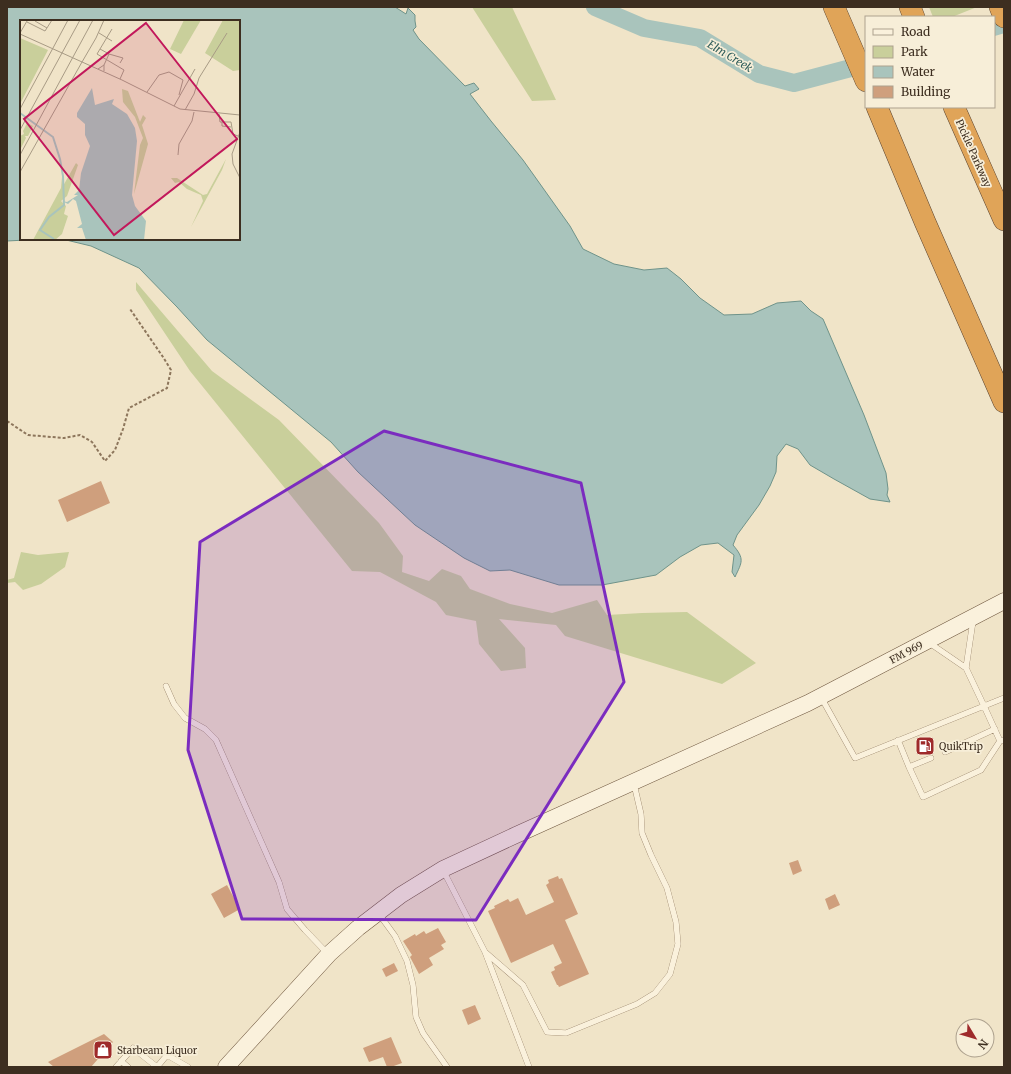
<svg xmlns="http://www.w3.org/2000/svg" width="1011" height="1074" viewBox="0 0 1011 1074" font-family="Merriweather,serif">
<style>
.green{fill:#c9cf9b}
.water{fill:#a9c4bc;stroke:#6f938a}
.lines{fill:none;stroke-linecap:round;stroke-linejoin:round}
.river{stroke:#a9c4bc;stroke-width:18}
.building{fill:#cf9f7d}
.service-casing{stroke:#8d765c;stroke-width:6}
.secondary-casing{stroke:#6f573f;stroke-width:17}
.motorway-casing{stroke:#5b4430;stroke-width:22}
.path{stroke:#8d765c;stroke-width:2;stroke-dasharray:3 2;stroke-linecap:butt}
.service{stroke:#faf1dc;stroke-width:5.5}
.secondary{stroke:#faf1dc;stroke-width:16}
.motorway{stroke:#e0a458;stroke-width:21}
.marked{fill:#7b2cbf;fill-opacity:0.2;stroke:#7b2cbf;stroke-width:3;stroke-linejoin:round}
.labels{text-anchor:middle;stroke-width:3.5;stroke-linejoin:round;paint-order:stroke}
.street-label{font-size:10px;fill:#3d2e20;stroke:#f7eed8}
.poi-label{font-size:10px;fill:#3d2e20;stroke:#f7eed8;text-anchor:start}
.water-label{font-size:11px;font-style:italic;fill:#2f5d5a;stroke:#f7eed8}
.inset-river{fill:none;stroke:#a9c4bc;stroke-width:2}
.inset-road{fill:none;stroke:#a89b85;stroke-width:1}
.view{fill:#c2185b;fill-opacity:0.15;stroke:#c2185b;stroke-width:2}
.inset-edge{fill:none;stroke:#3d2e20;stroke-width:2}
</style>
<rect width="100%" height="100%" fill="#f0e4c8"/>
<path class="green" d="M472,7H512L556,100L532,101Z
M929,7H977L952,17H933Z
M136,282L212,371L279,420L379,523L403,556L402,572L429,581L442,569L461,576L470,589L510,604L552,613L597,600L607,615L642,613L687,612L756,663L722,684L565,636L556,625L499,619L525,648L526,668L501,671L479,644L476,621L446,615L436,602L380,572L352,571L190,371L136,290Z
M21,552L38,555L69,552L65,567L41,584L23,590L15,582L7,583V580L14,578Z"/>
<path class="water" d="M7,7H395L406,14L408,8L415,15V21L416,27L413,30L419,39L465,86L474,83L479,89L470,94L491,121L523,160L570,226L583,249L614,264L644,270L667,268L681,279L700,298L724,315L752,314L777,303L801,301L811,311L823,319L864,415L886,473L888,489L887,495L890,502L870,499L834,479L810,465L798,449L786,444L777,456L776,472L770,486L759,505L737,535L733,545C745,559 742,562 735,577L732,572L734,555L718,543L701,545L680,557L656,575L602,585H559L510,570L490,571L464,558L415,525L358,472L331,442L207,340L177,307L139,268L91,246L62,239H239V21H21V239H45L7,241Z"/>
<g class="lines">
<path class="river" d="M595,7L644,28L700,38L759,74L794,83L866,64
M994,27L1004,24"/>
</g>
<path class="building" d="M101,481L110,503L67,522L58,500Z
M798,860L802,871L793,875L789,863Z
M558,876L559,879L562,878L578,914L565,920L589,974L559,987L558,985H557L551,972L555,970L554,967L562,963L553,944L511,963L488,911L495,908L494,906L508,899L510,902L518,898L526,915L554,902L546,885L549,883L548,880Z
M227,885L240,909L224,918L211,894Z
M835,894L840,905L829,910L825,899Z
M438,928L446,942L441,945L444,949L429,958L433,965L419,974L410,957L412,955L403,941L415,934L416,936L424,931L426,934Z
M394,963L398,971L386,977L382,969Z
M475,1005L481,1019L468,1025L462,1010Z
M104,1034L113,1042L91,1067H54L48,1062Z
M391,1037L402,1063L391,1067H387L383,1057L369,1062L363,1048Z"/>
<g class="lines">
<g class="service-casing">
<path id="service" d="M928,642L966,668L973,621
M966,668L984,706L1000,741L1004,740
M166,686L174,704L185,718L205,729L216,740L279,882L287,909L305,930L327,953
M821,697L855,758L1004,698
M898,740L909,767L931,758
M945,752L995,729
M909,767L923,797L981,770L1000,741
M443,870L485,952L529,1067
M379,914L395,936L407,961L413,985L416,1017L423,1033L447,1067
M485,952L523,985L547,1032L566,1033L637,1004L655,993L670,974L678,944L676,922L667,888L651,855L642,833L641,814L634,784
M121,1061L128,1067
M116,1067L133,1048L157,1067
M157,1067L167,1055L188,1067"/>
</g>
<g class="secondary-casing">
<path id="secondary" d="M226,1067L329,954L358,928L401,895L443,869L516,835L808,703L1004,601"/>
</g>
<g class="motorway-casing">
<path id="motorway" d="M834,7L866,81
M910,7L914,17
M1000,7L1004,17
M877,107L925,222L1004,402
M954,107L1004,220"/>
</g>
<path class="path" d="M7,421L28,435L64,438L80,435L92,442L105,461L115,450L123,429L129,408L167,388L171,370L163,357L130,309"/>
<use href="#service" class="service"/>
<use href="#secondary" class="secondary"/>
<use href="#motorway" class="motorway"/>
</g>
<path class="marked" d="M384,431L581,483L624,682L476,920L242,919L188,750L200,542Z"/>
<defs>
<g id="fuel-square" transform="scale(1)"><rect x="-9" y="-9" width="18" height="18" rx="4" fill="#9e2a2b" stroke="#f7eed8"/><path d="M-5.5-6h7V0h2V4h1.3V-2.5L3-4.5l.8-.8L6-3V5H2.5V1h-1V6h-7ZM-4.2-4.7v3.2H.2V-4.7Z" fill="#fff"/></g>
<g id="shop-square" transform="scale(1)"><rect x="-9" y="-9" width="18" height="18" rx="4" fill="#9e2a2b" stroke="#f7eed8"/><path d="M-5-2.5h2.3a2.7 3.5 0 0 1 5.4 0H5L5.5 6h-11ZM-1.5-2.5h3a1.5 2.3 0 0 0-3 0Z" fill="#fff"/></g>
</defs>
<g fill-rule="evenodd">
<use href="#fuel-square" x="925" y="746"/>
<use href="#shop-square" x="103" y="1050"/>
</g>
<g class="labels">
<g class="street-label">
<text transform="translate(974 153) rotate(66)" y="4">Pickle Parkway</text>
<text transform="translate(906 652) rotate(-28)" y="4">FM 969</text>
</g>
<g class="poi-label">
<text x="939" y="750">QuikTrip</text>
<text x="117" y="1054">Starbeam Liquor</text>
</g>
<g class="water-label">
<text transform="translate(730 56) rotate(31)" y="4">Elm Creek</text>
</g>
</g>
<g transform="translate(20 20)">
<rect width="220" height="220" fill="#f0e4c8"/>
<path d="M164,0H181L161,34L150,29ZM203,0H220V50L213,51L185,33ZM0,18L28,30L0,84ZM102,69L108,71L120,102L123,95L126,98L122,105L128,124L114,174L120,125L123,118L115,97L103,82ZM7,103L13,106L8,116H5L6,118L0,130V116L4,114L3,111ZM206,139L202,150L171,207L183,181L181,175L167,169L159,162L155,163L151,158H157L183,175L187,174ZM56,143L58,145L47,176L41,181L46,186L44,194L48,196L42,214L35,220H13L41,168L42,157L43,166Z" fill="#c9cf9b"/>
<path d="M72,68L75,85L94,79L92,84L107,94L115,108L117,121L112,175L115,186L126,201L124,220H66L62,208H57L62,204L56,181L53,179L48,184L42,181L47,182L58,175H54L59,170L61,153L70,126L65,115V104L57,97V93Z" fill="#a9c4bc"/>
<path class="inset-river" d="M0,93L33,117L40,139L43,156L44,185L29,197L20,210L34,219"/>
<path class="inset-road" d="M15,1L27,8M7,2L25,11L32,0M92,9L77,34L104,50L100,59M0,13L7,1M79,13L92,21M0,14L102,60L160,89L220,95M76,18L84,0M33,28L48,0M80,29L89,34L84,45M89,34L103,38L100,43M62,42L76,18M78,49L84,45V51M127,72L139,55L149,52L163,60L159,75M154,86L175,49M0,89L33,28M165,90L174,74L179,58L207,13M199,94L200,102H211L213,114L218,116M202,102V106L211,107M0,110L60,0M220,112L212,134L213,144L220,158M0,135L73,0M158,135L159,124L172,101L174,92M0,152L62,42"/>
<path class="view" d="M126,3L217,119L94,215L4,99Z"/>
<rect width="220" height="220" class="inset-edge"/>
</g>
<rect width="1011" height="1074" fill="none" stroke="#3d2e20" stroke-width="16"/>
<rect x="865" y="16" width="130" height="92" fill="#f7eed8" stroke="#ada18e"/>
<rect x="873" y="29" width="20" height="6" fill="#faf1dc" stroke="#ada18e"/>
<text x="901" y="36" font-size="12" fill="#3d2e20">Road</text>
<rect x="873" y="46" width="20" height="12" fill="#c9cf9b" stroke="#ada18e"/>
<text x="901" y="56" font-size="12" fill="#3d2e20">Park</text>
<rect x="873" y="66" width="20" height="12" fill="#a9c4bc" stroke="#ada18e"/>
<text x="901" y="76" font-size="12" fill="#3d2e20">Water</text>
<rect x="873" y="86" width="20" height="12" fill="#cf9f7d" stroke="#ada18e"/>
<text x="901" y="96" font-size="12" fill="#3d2e20">Building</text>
<g transform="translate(975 1038) rotate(128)"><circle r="19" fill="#f7eed8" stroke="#ada18e"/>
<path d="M0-3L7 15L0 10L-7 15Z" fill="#9e2a2b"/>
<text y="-6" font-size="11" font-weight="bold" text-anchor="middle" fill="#3d2e20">N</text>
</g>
</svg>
